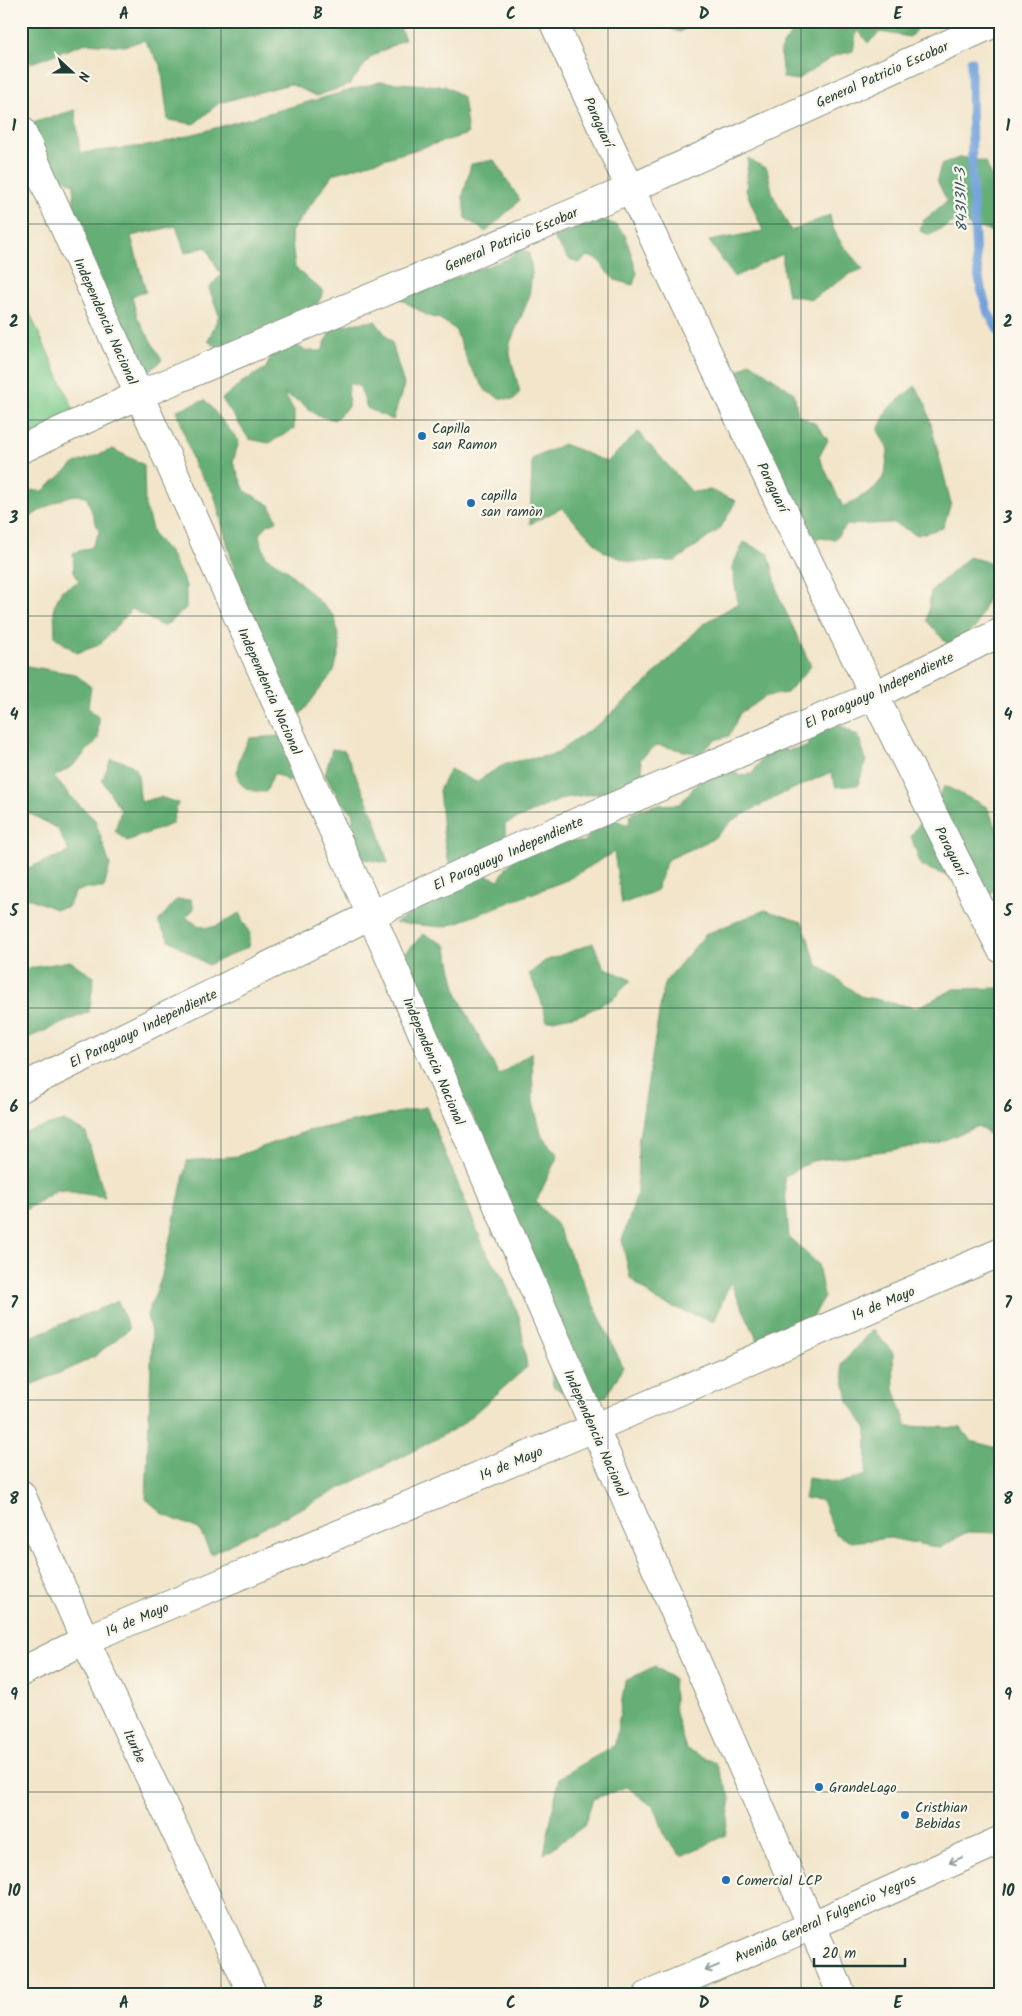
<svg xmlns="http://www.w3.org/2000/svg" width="1022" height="2016" viewBox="0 0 1022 2016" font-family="Kalam,sans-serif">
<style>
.green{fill:#7cca8a;stroke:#4e845f}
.forest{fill:#65ae76;stroke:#427655}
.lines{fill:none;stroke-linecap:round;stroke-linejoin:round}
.stream{stroke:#71a1da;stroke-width:9}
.minor-casing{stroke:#88917f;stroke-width:30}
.minor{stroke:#fff;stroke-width:28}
.oneway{stroke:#8f9e9a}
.grid{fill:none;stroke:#1f3d34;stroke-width:1;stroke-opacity:0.55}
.poi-dot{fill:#1f6fb2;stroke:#fbf7ec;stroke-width:2}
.labels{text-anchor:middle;stroke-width:4.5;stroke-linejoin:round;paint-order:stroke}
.street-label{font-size:14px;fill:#1f3d34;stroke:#fbf7ec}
.poi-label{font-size:14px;fill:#1f3d34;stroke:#fbf7ec;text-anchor:start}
.water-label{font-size:15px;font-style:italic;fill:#385b66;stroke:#fbf7ec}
.neatline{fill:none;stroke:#1f3d34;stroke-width:2}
.grid-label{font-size:16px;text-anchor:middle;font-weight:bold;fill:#1f3d34}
</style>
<rect width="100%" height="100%" fill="#fbf7ec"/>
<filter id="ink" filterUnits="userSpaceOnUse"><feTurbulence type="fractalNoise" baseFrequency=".02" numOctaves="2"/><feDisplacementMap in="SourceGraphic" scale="10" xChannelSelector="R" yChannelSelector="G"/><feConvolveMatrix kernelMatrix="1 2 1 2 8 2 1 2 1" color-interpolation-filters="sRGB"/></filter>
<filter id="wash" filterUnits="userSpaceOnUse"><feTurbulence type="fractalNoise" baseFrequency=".0096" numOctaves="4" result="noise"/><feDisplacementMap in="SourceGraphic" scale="20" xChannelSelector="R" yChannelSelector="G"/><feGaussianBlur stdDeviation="1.12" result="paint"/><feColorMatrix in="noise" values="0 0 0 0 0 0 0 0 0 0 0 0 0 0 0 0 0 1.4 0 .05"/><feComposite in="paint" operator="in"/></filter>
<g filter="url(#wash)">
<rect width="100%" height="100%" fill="#f2e5ca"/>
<path class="green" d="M21,294L79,421L21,444Z"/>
<path class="forest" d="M21,21H183L185,25L195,21H307L308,24L312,21H387L399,25L405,39L371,57L349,85L316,96L290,84L219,103L194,124L168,120L161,66L144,40L125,46L86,43L31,63L21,52Z
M664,21H697L680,32L663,26Z
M799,21H923L910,37L880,32L868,43L857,29L853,51L834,56L797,80L783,78L780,50Z
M380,82L445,86L463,97L468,134L333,174L291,232L295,268L324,292L309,319L278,342L296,345L306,351H322L331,329L350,324L375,321L392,343L404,385L393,420L367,408L360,387L349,383L348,407L335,420L318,416L300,402L284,394L294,410V429L269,443L249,439L222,399L241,383L266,368L277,343L242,364L208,341L219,315L209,288L221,275L206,247L185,253L176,226L131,236L146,292L132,296L137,317L162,360L143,377L113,312L91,253L73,218L74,184L25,158L35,122L75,110L80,153L154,145Z
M961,157L986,162L994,185L1001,186V238L1000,234L955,221L930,235L920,231L923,221L947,201L937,180L941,165Z
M748,158L767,169L773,195L791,231L830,215C833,238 849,252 863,269L850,274L812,299L788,295L783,270V254L734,277L709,241L763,231L746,191Z
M494,160L520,200L486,232L465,218L463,196L471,164Z
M601,219L616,225L625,235L637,273L633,285C625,283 617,282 611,276C600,267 606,261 587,256L579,263L568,258L553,237Z
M521,248L529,253L532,272L529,298L510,343V355L520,392L513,400L500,398L486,391L469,365L455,329L440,319L428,316L399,298L507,259Z
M750,362L794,393L798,415L816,424L828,440L819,457L843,507L873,490L885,475L888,450L878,430L888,409L915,386L926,405L951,503L943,528L917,535L894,523L847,525L835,539L811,538L725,401L737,372Z
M205,400L239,441L233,462L245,491L270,505L277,521L267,525L259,536L266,557L287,570L335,617L340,648L334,671L301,714L285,695L251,623L236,576L214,494L194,465L177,410Z
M638,432L692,492L710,490L736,501L720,529L675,561L630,562L604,552L562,508L530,524L532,459L564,444L607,462Z
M113,449L144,465L145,505L154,536L170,553L186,585V608L164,627L132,609L99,645L77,653L55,637L54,607L61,591L79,581L74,572L73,553L92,547L99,532L87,498C84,497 79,495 76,495C63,496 30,515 21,525V490L43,491L74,464Z
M744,542L769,554L779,597L811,666L787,693L767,696L740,713L729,736L715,740L699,754L657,745L640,759L643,772L635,788L564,798L505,824L506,845L464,880L448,860L444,840L439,790L450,769L476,782L506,763L553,755L599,724L645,684L702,625L738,603L732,567Z
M969,557L988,562L1000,579L986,602L976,627L952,649L927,621L931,591Z
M21,665L75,674L91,687L88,707L99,718L98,739L74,765L54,777L73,799L95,820L110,865L104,888H87L75,892L68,907L55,909L21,895L23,870L69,852L57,828L21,809Z
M837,723L859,737L866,760L858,785L836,787L831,772L782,794L733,820L713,839L667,860L656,891L622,904L614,852L567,880L445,927L395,923L480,873L499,880C512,854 532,844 558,832L572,841L584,842L592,832L616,820L629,826L630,814L654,805L680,804L701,779L729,766L739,775L752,774L769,748L788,750L807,747L813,727Z
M279,736L299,775L288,781L274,773L266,792C226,792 235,762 250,738Z
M332,749L345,751L375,819L388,863L362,859L347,843L354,815L340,800L325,775Z
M111,759C145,764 136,774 141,802L160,797L178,803L172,824L127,841L115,831L121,810L102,780Z
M945,786L987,807L1001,837V876L992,893L921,866L911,836Z
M191,899L194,909L186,917C209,936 217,926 239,913L250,934L248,947L208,965L169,940L158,922L176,900Z
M765,910L802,922L817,964L860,996L916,1008L954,989L1001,988V1143L978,1126L935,1144L811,1161L784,1177L789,1237L818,1264L824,1297L805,1332L761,1347L730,1282L714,1322L657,1301L630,1278L622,1240L637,1195L638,1143L664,983L706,934Z
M423,934L446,945L458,996L499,1075L532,1052L533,1102L542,1137L558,1155L536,1202L556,1224L623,1367L607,1396L576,1401L553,1386L539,1269L492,1234L490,1146L467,1105L384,977Z
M593,943L604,967L631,980L614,998L583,1014L547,1021L540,997L529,974L545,961Z
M70,961L94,977L89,1012L25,1039L21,1042V972L25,969Z
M426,1107L487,1254L502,1275L520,1319L527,1367L460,1426L406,1455L211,1554L199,1529L164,1515L146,1499L152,1337L147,1315L161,1279L187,1161L237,1156L307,1131Z
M64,1121L86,1133L105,1197L57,1190L21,1213V1133Z
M118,1301L129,1329L95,1356L76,1366L21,1389V1341Z
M873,1329L893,1353L894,1389L907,1426L961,1428L971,1441L1001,1449V1533L967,1532L940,1548L890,1538L851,1542L835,1534L822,1500L804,1499L808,1478L840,1483L866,1475L867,1429L848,1401L841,1364Z
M655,1666L673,1679L675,1713L686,1749L716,1763L731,1799L725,1836L681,1856L666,1838L655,1808L627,1787L593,1799L584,1826L544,1854L559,1778L615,1745L625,1681Z"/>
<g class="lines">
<path class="stream" d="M971,61L972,177L976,261L981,288L988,313L1001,334"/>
</g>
</g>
<g filter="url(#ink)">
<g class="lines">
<g class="minor-casing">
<path id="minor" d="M553,21C696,334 846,643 1001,949
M21,130L371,915L842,1995
M21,449L139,395L630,189L999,21
M21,1088L371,915L514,849L873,696L1001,632
M21,1494L85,1640L253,1995
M21,1672L85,1640L594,1428L1001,1252
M648,1995L811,1926L1001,1840"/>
</g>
<use href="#minor" class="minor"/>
</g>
<defs><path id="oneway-shaft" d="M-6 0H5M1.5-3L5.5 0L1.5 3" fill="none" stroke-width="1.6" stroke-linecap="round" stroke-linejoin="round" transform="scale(1.25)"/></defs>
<g class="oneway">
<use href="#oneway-shaft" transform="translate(956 1860) rotate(156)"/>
<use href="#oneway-shaft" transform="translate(712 1968) rotate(157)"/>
</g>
</g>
<path class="grid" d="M221,21V1995M414,21V1995M608,21V1995M801,21V1995M21,224H1001M21,420H1001M21,616H1001M21,812H1001M21,1008H1001M21,1204H1001M21,1400H1001M21,1596H1001M21,1792H1001"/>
<g class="poi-dot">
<circle cx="422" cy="436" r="5"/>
<circle cx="471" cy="503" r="5"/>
<circle cx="819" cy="1787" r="5"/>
<circle cx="905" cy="1815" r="5"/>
<circle cx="726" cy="1880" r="5"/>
</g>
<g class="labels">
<g class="street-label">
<text transform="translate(882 74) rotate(-24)" y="5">General Patricio Escobar</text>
<text transform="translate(599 122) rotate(66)" y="5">Paraguarí</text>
<text transform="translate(511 239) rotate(-23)" y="5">General Patricio Escobar</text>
<text transform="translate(106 321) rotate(66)" y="5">Independencia Nacional</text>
<text transform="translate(773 487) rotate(64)" y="5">Paraguarí</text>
<text transform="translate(879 690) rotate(-25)" y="5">El Paraguayo Independiente</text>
<text transform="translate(270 691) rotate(66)" y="5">Independencia Nacional</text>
<text transform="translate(951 851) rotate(63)" y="5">Paraguarí</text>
<text transform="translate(508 853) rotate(-24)" y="5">El Paraguayo Independiente</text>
<text transform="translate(143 1028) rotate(-26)" y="5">El Paraguayo Independiente</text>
<text transform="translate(434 1061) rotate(67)" y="5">Independencia Nacional</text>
<text transform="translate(883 1303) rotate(-23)" y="5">14 de Mayo</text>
<text transform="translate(596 1433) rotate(66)" y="5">Independencia Nacional</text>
<text transform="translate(511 1463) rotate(-23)" y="5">14 de Mayo</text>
<text transform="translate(137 1619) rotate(-23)" y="5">14 de Mayo</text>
<text transform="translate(135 1746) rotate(65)" y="5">Iturbe</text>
<text transform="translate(825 1918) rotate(-24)" y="5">Avenida General Fulgencio Yegros</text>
</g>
<g class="poi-label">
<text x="432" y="433">Capilla<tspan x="432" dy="16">san Ramon</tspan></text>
<text x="481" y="500">capilla<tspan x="481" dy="16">san ramòn</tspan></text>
<text x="829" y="1792">GrandeLago</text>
<text x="915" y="1812">Cristhian<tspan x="915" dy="16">Bebidas</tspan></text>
<text x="736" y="1885">Comercial LCP</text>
</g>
<g class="water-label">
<text transform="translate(961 200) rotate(-92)" y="5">8431311-3</text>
</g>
</g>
<rect width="1022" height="2016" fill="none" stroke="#fbf7ec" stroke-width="55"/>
<g transform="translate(72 72) rotate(111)" stroke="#fbf7ec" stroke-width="4" paint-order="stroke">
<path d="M0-4L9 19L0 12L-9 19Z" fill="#1f3d34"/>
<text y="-8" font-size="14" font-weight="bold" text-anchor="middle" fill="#1f3d34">N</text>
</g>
<path d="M814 1958v8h91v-8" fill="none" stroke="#1f3d34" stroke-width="2.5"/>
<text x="822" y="1958" font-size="15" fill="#1f3d34" stroke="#fbf7ec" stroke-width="4" paint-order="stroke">20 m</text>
<rect x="28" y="28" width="966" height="1960" class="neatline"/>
<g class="grid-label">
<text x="124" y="19">A</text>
<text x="318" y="19">B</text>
<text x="511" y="19">C</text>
<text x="704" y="19">D</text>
<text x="898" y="19">E</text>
<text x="14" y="131">1</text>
<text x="1008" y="131">1</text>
<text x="14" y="327">2</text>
<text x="1008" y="327">2</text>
<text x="14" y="523">3</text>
<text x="1008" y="523">3</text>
<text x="14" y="720">4</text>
<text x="1008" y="720">4</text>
<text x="14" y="916">5</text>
<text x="1008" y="916">5</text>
<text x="14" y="1112">6</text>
<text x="1008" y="1112">6</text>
<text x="14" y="1308">7</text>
<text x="1008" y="1308">7</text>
<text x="14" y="1504">8</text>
<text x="1008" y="1504">8</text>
<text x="14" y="1700">9</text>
<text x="1008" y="1700">9</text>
<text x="14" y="1896">10</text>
<text x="1008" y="1896">10</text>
<text x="124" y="2008">A</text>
<text x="318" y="2008">B</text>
<text x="511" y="2008">C</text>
<text x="704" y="2008">D</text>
<text x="898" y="2008">E</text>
</g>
</svg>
